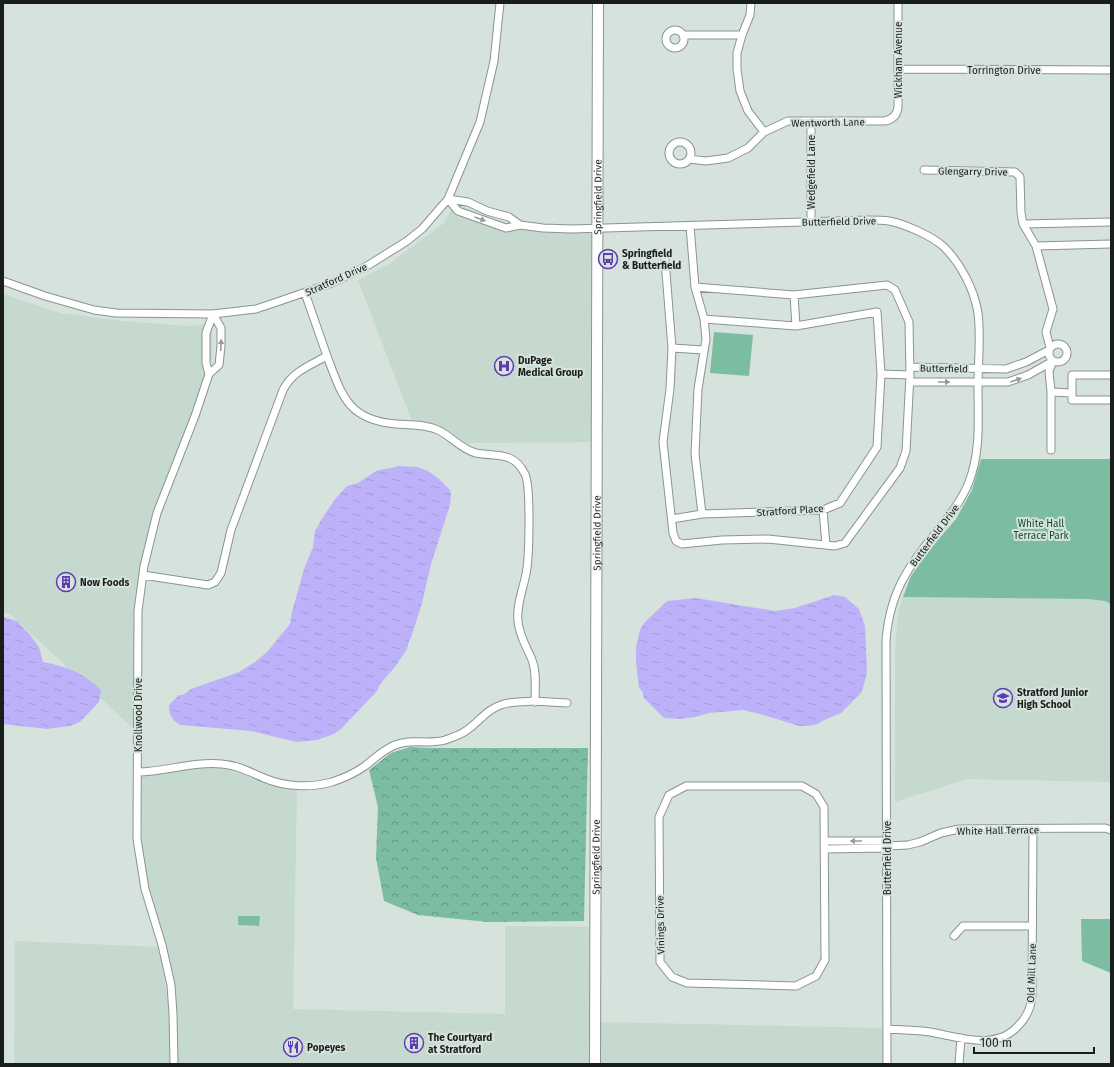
<svg xmlns="http://www.w3.org/2000/svg" width="1114" height="1067" viewBox="0 0 1114 1067" font-family="'Fira Sans',sans-serif">
<style>
.built{fill:#c5d9cf}
.forest{fill:url(#forest-crowns)}
.green{fill:#7cbca1}
.water{fill:url(#water-ripples)}
.lines{fill:none;stroke-linecap:round;stroke-linejoin:round}
.street-casing{stroke:#8a958f;stroke-width:9}
.secondary-casing{stroke:#8a958f;stroke-width:12}
.street{stroke:#fff;stroke-width:7}
.secondary{stroke:#fff;stroke-width:10}
.oneway{fill:#989999}
.labels{text-anchor:middle;stroke-width:4;stroke-linejoin:round;paint-order:stroke}
.street-label{font-size:10px;fill:#191d1c;stroke:#d6e2dc}
.poi-label{font-size:10px;font-weight:bold;fill:#191d1c;stroke:#d6e2dc;text-anchor:start}
.park-label{font-size:10px;fill:#134534;stroke:#d6e2dc}
</style>
<defs>
<pattern id="forest-crowns" width="20" height="18" patternUnits="userSpaceOnUse"><rect width="20" height="18" fill="#7cbca1"/><path d="M2 6a3 3 0 1 1 6 0M12 15a3 3 0 1 1 6 0" fill="none" stroke="#659882"/></pattern>
<pattern id="water-ripples" width="26" height="14" patternUnits="userSpaceOnUse"><rect width="26" height="14" fill="#bdb2f9"/><path d="M2 4q2-2 4 0t4 0M15 11q2-2 4 0t4 0" fill="none" stroke="#a299d5"/></pattern>
</defs>
<rect width="100%" height="100%" fill="#d6e2dc"/>
<path class="built" d="M455,203L481,215L520,228L595,231L594,442L466,443L452,433L436,424L411,419L358,280L389,264L444,223Z
M3,294L60,313L122,321L188,326L212,324V359L194,412L151,525L139,577L135,627V730L9,613H3Z
M903,597L1088,599L1105,601L1111,604V782L967,779L895,802V652L898,613Z
M222,767L266,782L282,787L297,788L293,1009L505,1014V926L592,927V1064H14L15,941L160,947L168,1004L176,1005L170,962L157,916L145,871L142,846V776L199,768Z
M598,1022L884,1028V1064H598Z"/>
<path class="forest" d="M410,747L430,748H588L584,921L488,922L418,915L384,901L376,858L378,807L369,770L391,753Z"/>
<path class="green" d="M714,332L753,335L749,376L710,373Z
M981,459H1111V604L1105,601L1088,599L903,597L911,576L931,548L956,519L972,490Z
M238,916H260L259,926L238,925Z
M1081,919H1111V973L1082,961Z"/>
<path class="water" d="M400,466L417,467L428,471L439,479L449,489L451,493L450,505L431,564L422,603L411,638L409,641L407,649L395,667L380,684L377,691L341,729L334,734L317,740L297,742L251,731L180,725C172,720 169,715 169,705L179,695H183L191,689L239,672L255,662L267,652L290,624L292,612L304,569L313,547L315,531L323,517L336,498L347,486L358,483L376,471Z
M834,595L845,597L859,609L865,626L867,672L865,681L861,693L841,713L822,721L818,724L808,726H799L760,714L744,710L709,713L695,717L680,719L664,718L644,698L642,691L639,688L636,663V647L640,630L644,623L667,601L696,598L775,611L795,608Z
M3,617L17,621L30,635L39,647L43,662C66,666 84,673 101,690L99,702L80,722L70,726L47,729L3,724Z"/>
<g class="lines">
<g class="street-casing">
<path id="street" d="M751,3L750,15L742,35L737,53V69L740,91L748,111L764,132
M666 39a9 9 0 1 1 18 0a9 9 0 1 1-18 0Z
M683,35H742
M898,69L1111,70
M669 153a11 11 0 1 1 22 0a11 11 0 1 1-22 0Z
M689,159L706,161L728,158L748,148L764,132L788,121H884C892,120 897,116 898,107V3
M924,170L1015,172L1020,177L1021,213L1023,224L1036,246L1053,309L1046,332L1050,348
M448,199L458,211L506,228L520,225L543,228L572,229L868,220C875,220 882,220 889,221C905,224 932,236 944,247C961,264 974,289 978,313C981,337 978,362 978,386C978,418 981,451 969,482C955,517 924,541 906,574C894,594 888,616 886,640L887,1064
M448,199L468,202L487,211L509,217L520,225
M811,221V122
M1023,224L1111,222
M690,226L695,287L704,319L706,339L698,389L695,454L702,514L823,510L840,503L877,447L881,374L877,312L796,326L704,319
M1036,246L1111,244
M665,260L672,348
M3,281L45,296L94,310L116,313L213,314L256,309L277,302L332,283L367,266L407,241L422,229L448,199L480,122L494,61L500,3
M695,287L794,295L887,285L895,290L909,322L910,375L906,451L900,468L845,543L835,546L768,539L722,540L682,544L676,541L673,533L663,442L670,389L672,348L704,350
M794,295L796,326
M1049 353a9 9 0 1 1 18 0a9 9 0 1 1-18 0Z
M327,356C342,396 348,420 396,424C410,425 425,424 438,430C451,436 462,450 476,453C498,457 513,451 525,474C531,486 529,552 527,568C525,585 516,603 518,621C519,636 527,647 532,660C537,673 535,689 535,702
M910,367L1006,369L1026,362L1049,350
M209,374L206,363V333L213,314
M881,374L910,375
M1111,375H1072V400H1111
M910,382H1008L1028,375L1053,361
M1051,392L1072,393
M1051,450V392L1049,371L1053,361
M823,510L826,545
M672,519L702,514
M143,575L208,585L215,582L221,573L231,530L283,390C293,371 309,366 327,356L305,293
M138,772C165,772 194,761 222,764C237,765 250,772 264,778C285,787 310,788 332,782C344,778 355,773 365,766C375,758 383,750 395,745C411,738 429,745 445,740C453,737 461,735 467,730C479,722 487,709 501,705C518,699 548,702 567,703
M686,786H802L816,794L824,807L825,960L816,976L796,986L687,983L672,977L660,962L659,817L669,795Z
M825,841H887
M887,846L908,845L920,842L941,833L959,829L1105,828L1111,830
M825,849L887,848
M954,936L963,926H1032
M887,1029C902,1030 916,1030 930,1032C959,1037 996,1051 1018,1026C1026,1018 1031,1008 1032,996L1033,829
M174,1064L173,1014L171,985L162,945L145,889L137,839L138,611L144,566L157,513L195,416L209,374L219,365L221,346V328L213,314
M959,1064L961,1038"/>
</g>
<g class="secondary-casing">
<g id="secondary">
<path id="s1" d="M595,1064L598,3"/>
</g>
</g>
<use href="#street" class="street"/>
<use href="#secondary" class="secondary"/>
</g>
<defs><path id="oneway-solid" d="M-6-.8H1V-3.2L6.5 0L1 3.2V.8H-6Z"/></defs>
<g class="oneway">
<use href="#oneway-solid" transform="translate(480 219) rotate(20)"/>
<use href="#oneway-solid" transform="translate(221 345) rotate(-87)"/>
<use href="#oneway-solid" transform="translate(1016 380) rotate(-19)"/>
<use href="#oneway-solid" transform="translate(944 382)"/>
<use href="#oneway-solid" transform="translate(856 841) rotate(180)"/>
</g>
<defs>
<g id="bus-ring" transform="scale(1)"><circle r="9.5" fill="#d6e2dc" stroke="#5d3bb3" stroke-width="1.5"/><path d="M-5-6H5V4H4V6H2V4H-2V6H-4V4H-5ZM-3.5-4V0h7V-4ZM-3.5 1.2v1.5H-2V1.2ZM2 1.2v1.5H3.5V1.2Z" fill="#5d3bb3"/></g>
<g id="hospital-ring" transform="scale(1)"><circle r="9.5" fill="#d6e2dc" stroke="#5d3bb3" stroke-width="1.5"/><path d="M-5-5h3v3.5h4V-5h3V5h-3V1.5h-4V5h-3Z" fill="#5d3bb3"/></g>
<g id="building-ring" transform="scale(1)"><circle r="9.5" fill="#d6e2dc" stroke="#5d3bb3" stroke-width="1.5"/><path d="M-4-6H4V6H1V3H-1V6H-4ZM-2.5-4.3h1.7v1.8h-1.7ZM.8-4.3h1.7v1.8H.8ZM-2.5-1h1.7V.8h-1.7ZM.8-1h1.7V.8H.8Z" fill="#5d3bb3"/></g>
<g id="school-ring" transform="scale(1)"><circle r="9.5" fill="#d6e2dc" stroke="#5d3bb3" stroke-width="1.5"/><path d="M0-5L7-2L0 1L-7-2ZM-4 1L0 2.5L4 1V4Q0 6-4 4Z" fill="#5d3bb3"/></g>
<g id="restaurant-ring" transform="scale(1)"><circle r="9.5" fill="#d6e2dc" stroke="#5d3bb3" stroke-width="1.5"/><path d="M-5-6h1v4h1v-4h1v4h1v-4h1v5L-1.5 .5V6h-2V.5L-5-1ZM5-6V6H3V1.5H1.5Q1.5-4 5-6Z" fill="#5d3bb3"/></g>
</defs>
<g fill-rule="evenodd">
<use href="#bus-ring" x="608" y="259"/>
<use href="#hospital-ring" x="504" y="366"/>
<use href="#building-ring" x="66" y="582"/>
<use href="#school-ring" x="1003" y="698"/>
<use href="#building-ring" x="414" y="1043"/>
<use href="#restaurant-ring" x="293" y="1047"/>
</g>
<g class="labels">
<g class="street-label">
<text transform="translate(898 60) rotate(-90)" y="4">Wickham Avenue</text>
<text x="1004" y="74">Torrington Drive</text>
<text transform="translate(828 122) rotate(-1)" y="4">Wentworth Lane</text>
<text transform="translate(973 171) rotate(1)" y="4">Glengarry Drive</text>
<text transform="translate(811 172) rotate(-90)" y="4">Wedgefield Lane</text>
<text dy="4" stroke="none"><textPath href="#s1" startOffset="867">Springfield Drive</textPath></text>
<text transform="translate(839 221) rotate(-1)" y="4">Butterfield Drive</text>
<text transform="translate(336 279) rotate(-24)" y="4">Stratford Drive</text>
<text transform="translate(944 368) rotate(1)" y="4">Butterfield</text>
<text transform="translate(790 510) rotate(-4)" y="4">Stratford Place</text>
<text dy="4" stroke="none"><textPath href="#s1" startOffset="531">Springfield Drive</textPath></text>
<text transform="translate(934 535) rotate(-53)" y="4">Butterfield Drive</text>
<text transform="translate(138 715) rotate(-90)" y="4">Knollwood Drive</text>
<text transform="translate(998 830) rotate(-1)" y="4">White Hall Terrace</text>
<text dy="4" stroke="none"><textPath href="#s1" startOffset="207">Springfield Drive</textPath></text>
<text transform="translate(887 858) rotate(-90)" y="4">Butterfield Drive</text>
<text transform="translate(660 925) rotate(-91)" y="4">Vinings Drive</text>
<text transform="translate(1031 973) rotate(-88)" y="4">Old Mill Lane</text>
</g>
<g class="poi-label">
<text x="622" y="257">Springfield<tspan x="622" dy="12">&amp; Butterfield</tspan></text>
<text x="518" y="364">DuPage<tspan x="518" dy="12">Medical Group</tspan></text>
<text x="80" y="586">Now Foods</text>
<text x="1017" y="696">Stratford Junior<tspan x="1017" dy="12">High School</tspan></text>
<text x="428" y="1041">The Courtyard<tspan x="428" dy="12">at Stratford</tspan></text>
<text x="307" y="1051">Popeyes</text>
</g>
<g class="park-label">
<text x="1041" y="527">White Hall<tspan x="1041" dy="12">Terrace Park</tspan></text>
</g>
</g>
<rect width="1114" height="1067" fill="none" stroke="#191d1c" stroke-width="8"/>
<path d="M974 1047v6h120v-6" fill="none" stroke="#191d1c" stroke-width="2"/>
<text x="980" y="1047" font-size="12" fill="#191d1c" stroke="#d6e2dc" stroke-width="3" paint-order="stroke">100 m</text>
</svg>
